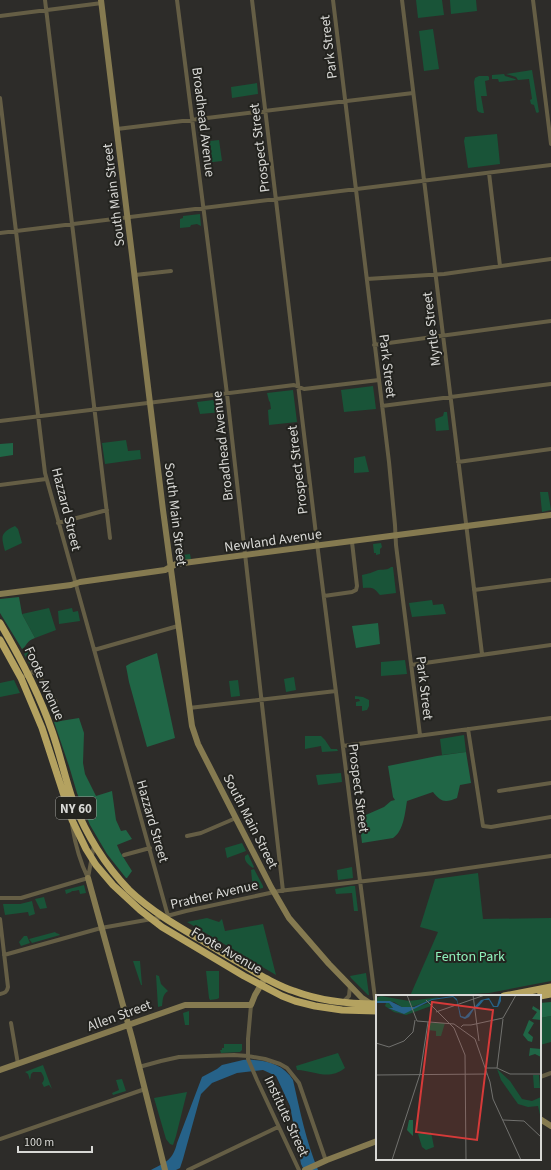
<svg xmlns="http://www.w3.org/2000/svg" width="551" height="1170" viewBox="0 0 551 1170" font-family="'Source Sans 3',sans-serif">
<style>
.green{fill:#195438}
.forest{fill:#206646}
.water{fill:#266289}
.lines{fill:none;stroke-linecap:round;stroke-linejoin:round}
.street{stroke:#655e45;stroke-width:4}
.secondary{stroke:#857a50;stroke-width:6}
.highway{stroke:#b4a260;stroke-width:7}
.labels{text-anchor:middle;stroke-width:4;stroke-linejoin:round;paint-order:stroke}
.shield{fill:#23231f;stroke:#a2a29e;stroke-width:1}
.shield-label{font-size:13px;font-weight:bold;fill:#d8d8d5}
.street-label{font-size:14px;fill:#d8d8d5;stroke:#23231f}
.park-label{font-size:14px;fill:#90f2bd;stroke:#23231f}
.inset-road{fill:none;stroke:#71716e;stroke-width:1}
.view{fill:#d63a39;fill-opacity:0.15;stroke:#d63a39;stroke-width:2}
.inset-edge{fill:none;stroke:#d8d8d5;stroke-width:2}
</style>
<rect width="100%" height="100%" fill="#2d2c29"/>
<path class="green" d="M416,0H442L444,15L418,18Z
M450,0H476L477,11L451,14Z
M433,29L439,69L424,71L419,31Z
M532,70L539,112L537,113L536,112L534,105L531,104L530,100L532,99L529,79L518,80L516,77L506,74Z
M504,74L505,76L515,79L516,80L499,82L498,79H492V75Z
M479,76H488L489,77V80L485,81L487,96H481L484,113C481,113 479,113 477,110L474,82L475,78Z
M257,83L258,94L232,98L231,87Z
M497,134L500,164L468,168L464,141L465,137Z
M219,140L222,161L204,163L201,142Z
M200,214L201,226L197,224L191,225L190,227L180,228V219L183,218V216Z
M373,386L376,409L344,412L341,390Z
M293,390L297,422L269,425L268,410L271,409L270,402L269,401L267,393Z
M221,399L223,412L200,414L197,402Z
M444,412H447L449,430L436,431L435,419L443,416Z
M126,440L128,451L140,450L141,459L105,464L102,443Z
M365,456L369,472L354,473V458Z
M540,492H548L551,510L542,512Z
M15,526L18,529L22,543L5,551C1,536 0,533 15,526Z
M381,543L382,547L380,549V554L376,555V553H374L373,544Z
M190,554L191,559L177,561L175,560V556Z
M391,567H393L396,593L380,595C374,588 373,587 363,588L362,575C368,574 373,572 378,570C383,569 387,571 391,567Z
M432,600L433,605L443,604L446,614L412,617L409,603Z
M49,608L56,630L35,638L22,614Z
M72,608L73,612L78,611L80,621L59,624L58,611Z
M28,650L31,651L32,655V666L31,667L24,654Z
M405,660L407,674L381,676V662Z
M294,677L296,690L286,692L284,679Z
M14,680L20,693L0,697V683Z
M238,680L240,696L231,697L229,681Z
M355,696L363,697L369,700V706L367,710L362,711V706H356V702L360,701L359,699H355Z
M464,735L466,752L442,755L440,739Z
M305,736H321L325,740L331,749H337L338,751L322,752L321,746L305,749Z
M341,773L342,782L318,785L316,775Z
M242,843L246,851L227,858L225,848Z
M248,854L254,867L253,868C249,865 244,862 245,856Z
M352,867L353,878L338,880L337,870Z
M254,869L263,886V888L253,890L251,870Z
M478,873L483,919L551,918V981L489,993L437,996H410L438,932L420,927L435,879Z
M84,885L86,893L80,894L79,890L74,891H72L71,892L66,894L65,890Z
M351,886H355L358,911H354L352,893L336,894L335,889Z
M44,897L47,908L40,909L35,899Z
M32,901L35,914L29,916L28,912L5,915L3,904H20Z
M207,918L219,922L222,919L225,931L263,924L276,975L187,922Z
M55,932L56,933L59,934L60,935L32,943L29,939Z
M24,936H27L30,943L21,946L19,942Z
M133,961H140L142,985H141Z
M206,971H219V998L217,999L210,1000L209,998Z
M366,973L369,995H368L351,978L350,976Z
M156,975L159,976L161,984L168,991C162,995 163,1000 162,1006L158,1007Z
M189,1011V1025H185L183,1013Z
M551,1016V1042L540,1045V1018Z
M224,1044H242V1050L240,1052L221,1053L220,1050H222V1048H224Z
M338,1053L345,1068C328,1081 316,1071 297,1070L296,1066Z
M43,1065L52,1089L49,1085L44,1087L42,1083C46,1079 43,1075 41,1072H33L31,1074L30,1080L28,1074L25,1072Z
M122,1079L126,1091L113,1095L112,1093L119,1090L116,1080Z
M187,1092L176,1136L173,1145L170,1144L166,1139L154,1098Z"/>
<path class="forest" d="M13,443V455L0,457V444Z
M19,597L22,614L35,638C26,641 27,646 22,649L0,613V599Z
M378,623L380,644L356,648L352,626Z
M157,653L175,738L147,747L129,682L126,666L131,663Z
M79,718L84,733L83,763L85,774L96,796L112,791L116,820L121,831L126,830L132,839L117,845L120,852L132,871L127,878H126L107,854L90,825L77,793L69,766L54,722Z
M466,752L471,783L460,785L457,798C445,803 441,802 433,792L407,801C405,812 404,831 393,838L362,843L359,818L384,807L391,801L395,800L393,797L388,766L437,756Z
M551,1002V1016L540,1018V1003Z"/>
<path class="water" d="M243,1060C262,1059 283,1063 293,1080C300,1111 306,1141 318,1170H304L301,1164L290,1106L276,1076L263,1070L237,1073L212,1083L201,1094L183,1159L180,1168L176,1170H151C166,1162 173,1160 177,1143L202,1077L217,1069L222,1065Z"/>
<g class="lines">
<path class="street" d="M45,0L110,538
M177,0L227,394L283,891
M252,0L318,551L376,1006
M333,0L389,462L395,525L396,545L420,735
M402,0L482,654
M533,0L551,144
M0,16L102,3
M0,98L45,473L168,916
M117,129L413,93
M489,173L500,266
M0,233L551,165
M135,275L171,271
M367,279L444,274L551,259
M374,345L551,321
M382,406L551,384
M0,421L294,385L304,389L379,380
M458,462L551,449
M0,485L46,479
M58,523L107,510
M474,590L551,580
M324,596L352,592L356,590L357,586L352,542
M94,650L178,626
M411,665L551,645
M21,678L32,672L38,674L56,702
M189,708L336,691
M468,729L483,826L491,827L551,817
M343,746L551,718
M499,791L551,783
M72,825C75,843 80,862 88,878
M187,836L201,833L236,818
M124,855L150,848
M88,878L94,845
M0,898H21L88,878
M0,919L8,987C7,992 5,993 0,994
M4,955L101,928L163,917L186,911L279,891L434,873L551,856
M343,1002L349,996L350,986
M251,1005L248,1039V1059L257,1080L299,1170
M11,1023L18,1064
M139,1067L161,1061L179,1057L234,1055L248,1056L265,1059L280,1064L287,1068L299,1083L326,1161
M540,1077L551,1073
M0,1139L145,1089
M188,1170L278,1127"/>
<path class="secondary" d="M101,0L163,510L192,726L198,744L271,887L289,918L329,964L362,998L371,1004
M0,594L71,585L80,582L165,570L176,564L551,515
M88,878L132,1038L165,1170
M0,1070L185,1005H251L255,995L265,978
M540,1119L551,1126
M305,1170L327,1160L377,1141"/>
<path class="highway" d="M0,623C20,657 39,693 52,731C60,754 65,778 73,801C86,834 104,864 129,890C151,911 177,926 203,941C224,954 245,966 265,978C275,983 284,988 294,991C320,1001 349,1004 377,1004
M0,640L21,678L42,728L72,820L86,849L96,865L113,885L140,910L162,927L244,976L282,996L295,1001L315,1006L342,1010L377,1011
M504,996L551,987
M540,996L551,994"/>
</g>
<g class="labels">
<rect class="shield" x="56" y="797" width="40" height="22" rx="3"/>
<g class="shield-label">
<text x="76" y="813">NY 60</text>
</g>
<g class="street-label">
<text transform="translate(328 47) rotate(-97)" y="5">Park Street</text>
<text transform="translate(204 122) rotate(83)" y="5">Broadhead Avenue</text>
<text transform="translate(259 148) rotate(-97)" y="5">Prospect Street</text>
<text transform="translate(113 195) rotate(-97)" y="5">South Main Street</text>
<text transform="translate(431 329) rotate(-97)" y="5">Myrtle Street</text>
<text transform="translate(388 366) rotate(83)" y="5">Park Street</text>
<text transform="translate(222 446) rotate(-96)" y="5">Broadhead Avenue</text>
<text transform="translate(297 470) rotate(-97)" y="5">Prospect Street</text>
<text transform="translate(67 509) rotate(76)" y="5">Hazzard Street</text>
<text transform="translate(176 514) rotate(83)" y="5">South Main Street</text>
<text transform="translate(273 540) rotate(-8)" y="5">Newland Avenue</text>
<text transform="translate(45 683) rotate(66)" y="5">Foote Avenue</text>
<text transform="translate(425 688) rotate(83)" y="5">Park Street</text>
<text transform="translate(359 788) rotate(83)" y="5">Prospect Street</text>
<text transform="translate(153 821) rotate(74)" y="5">Hazzard Street</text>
<text transform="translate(251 821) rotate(63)" y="5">South Main Street</text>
<text transform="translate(214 894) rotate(-13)" y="5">Prather Avenue</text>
<text transform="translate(227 950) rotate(30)" y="5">Foote Avenue</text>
<text transform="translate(119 1015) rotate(-20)" y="5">Allen Street</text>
<text transform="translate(287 1116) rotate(65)" y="5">Institute Street</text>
</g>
<g class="park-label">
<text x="470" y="961">Fenton Park</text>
</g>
</g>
<g transform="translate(376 995)">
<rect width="165" height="165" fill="#2d2c29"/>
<path d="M5,1L33,6L64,2L36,12H26L18,7L0,6V3ZM64,4L56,7L55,11L30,20L18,17L9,11L10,8H13L17,13H12L28,19L30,16ZM53,28H69L65,41H60V36L52,35ZM121,74L134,86L146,104L156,106L165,102V124L162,111L152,112L142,109L125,85ZM157,80H163L164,93H158ZM48,137L52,139L55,137L58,152L50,155L46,152L42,139Z" fill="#195438"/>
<path d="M157,11L165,16V25L156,24L161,17L156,14ZM153,25L158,28L152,38L157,42L156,47L152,46L147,40ZM154,53L165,54V62L159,59L153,61ZM33,125H37V141L31,135Z" fill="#206646"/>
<path d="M124,0L125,1V6L122,12H117L113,5H108L103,11L98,14L93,22L89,24L84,22L81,6L77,2L56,5L28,19L12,13H17L13,8H0V6H14L26,12H38L56,4L77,1L81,4L85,21L89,22L105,5L113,3L118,11H121Z" fill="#266289"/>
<path class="inset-road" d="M31,0L41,26L78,29L99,44L114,87L117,104L145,165M97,0L103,46M50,5L78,33L89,60L90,165M60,17L109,0M85,32L87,30H95L127,23L140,0M0,48L13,52L28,46L37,37L39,25M110,73H121L134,79H165M121,73L127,24M0,80L111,79M127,125L148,126L165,142M16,165L44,79L52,27"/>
<path class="view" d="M56,7L117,15L101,145L40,137Z"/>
<rect width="165" height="165" class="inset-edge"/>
</g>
<path d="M18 1146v6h74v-6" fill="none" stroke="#d8d8d5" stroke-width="2"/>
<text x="24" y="1146" font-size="12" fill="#d8d8d5" stroke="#23231f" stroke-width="3" paint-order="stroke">100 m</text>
</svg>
